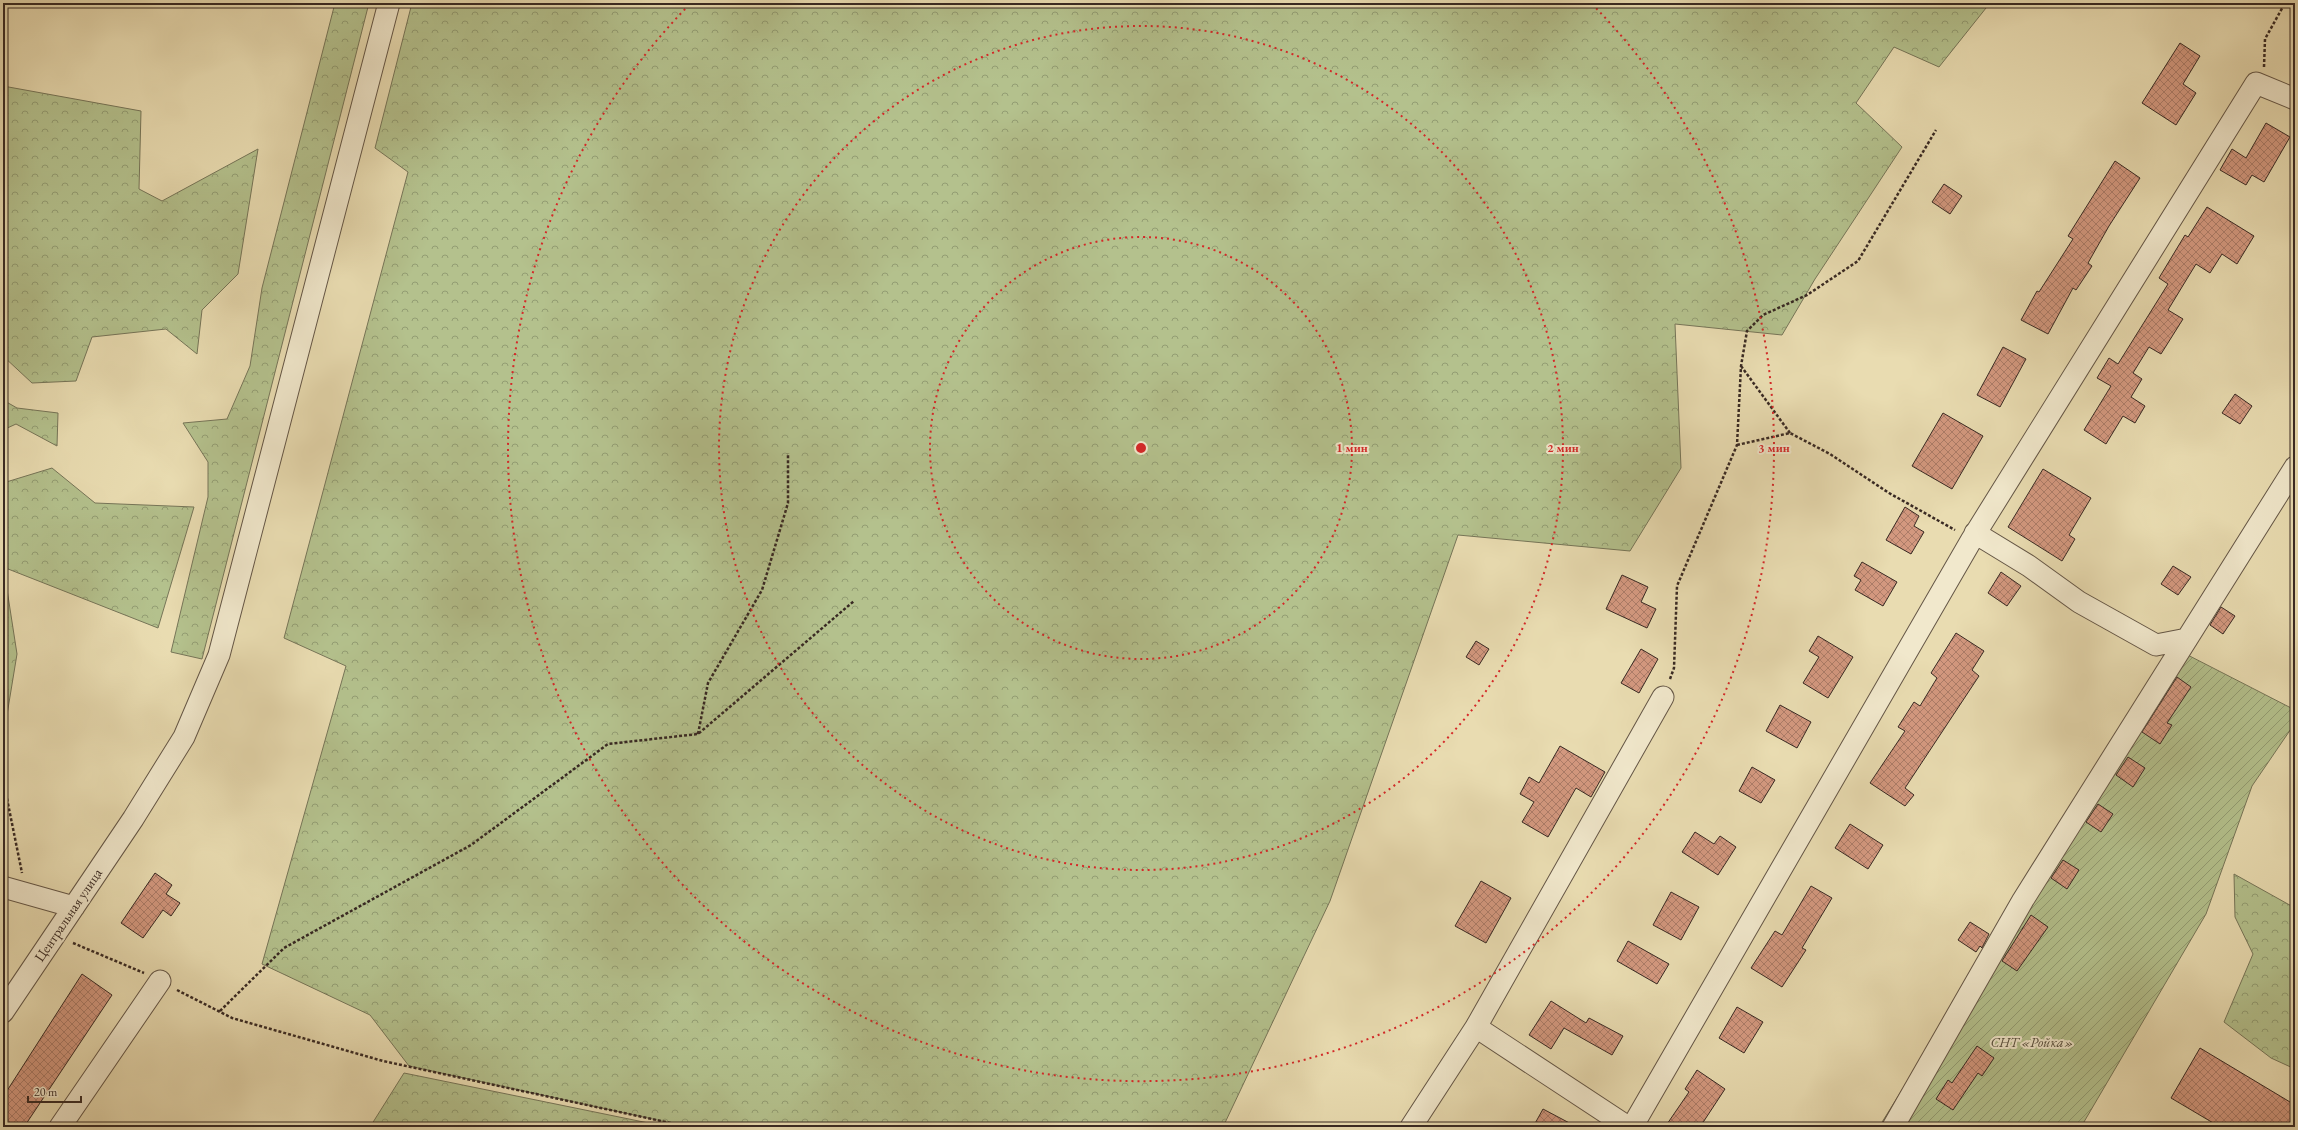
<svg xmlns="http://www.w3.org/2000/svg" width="2298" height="1130" viewBox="0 0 2298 1130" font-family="'EB Garamond',serif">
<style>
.forest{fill:url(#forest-crowns);stroke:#767558}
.garden{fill:url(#garden-furrows);stroke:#767558}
.building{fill:url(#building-cross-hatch);stroke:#382923}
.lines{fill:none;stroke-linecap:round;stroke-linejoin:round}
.minor-casing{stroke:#645646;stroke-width:23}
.path{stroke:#382923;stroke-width:2.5;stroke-dasharray:3 2;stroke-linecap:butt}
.minor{stroke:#f1e8cc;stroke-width:21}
.ring{fill:none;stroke:#d62828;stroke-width:2;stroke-dasharray:2 4}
.labels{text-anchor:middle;stroke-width:4;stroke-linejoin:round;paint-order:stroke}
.street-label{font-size:14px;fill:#382923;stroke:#f1e8cc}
.park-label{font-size:14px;font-style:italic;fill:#574f3e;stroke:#f1e8cc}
.centre{fill:#d62828;stroke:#f1e8cc;stroke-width:2}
.ring-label{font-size:12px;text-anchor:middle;font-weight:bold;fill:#d62828;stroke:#f1e8cc;stroke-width:4;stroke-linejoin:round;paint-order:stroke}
</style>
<defs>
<pattern id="forest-crowns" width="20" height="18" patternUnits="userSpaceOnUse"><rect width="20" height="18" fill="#b4c18d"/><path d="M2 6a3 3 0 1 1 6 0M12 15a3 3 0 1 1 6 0" fill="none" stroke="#939d73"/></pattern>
<pattern id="garden-furrows" width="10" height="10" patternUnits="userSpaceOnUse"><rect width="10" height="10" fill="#b4c18d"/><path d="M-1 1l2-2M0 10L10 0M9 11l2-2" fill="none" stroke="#939d73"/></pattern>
<pattern id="building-cross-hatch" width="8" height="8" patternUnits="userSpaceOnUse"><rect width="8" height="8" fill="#d3987f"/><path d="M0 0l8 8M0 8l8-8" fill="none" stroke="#ac7c68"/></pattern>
</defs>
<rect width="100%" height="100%" fill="#e9dcb1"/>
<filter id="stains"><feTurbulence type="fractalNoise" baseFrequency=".005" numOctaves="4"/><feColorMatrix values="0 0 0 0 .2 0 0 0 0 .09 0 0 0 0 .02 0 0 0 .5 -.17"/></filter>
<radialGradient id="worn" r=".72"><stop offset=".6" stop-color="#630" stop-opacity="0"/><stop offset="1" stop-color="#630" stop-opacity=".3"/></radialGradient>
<path class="forest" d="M335,3H369L202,659L171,652L208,497V462L183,423L227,419L250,366L262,288Z
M412,3H1990L1939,67L1894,47L1856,103L1902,147L1815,279L1782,335L1675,324L1681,468L1630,551L1458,535L1330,901L1223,1127H689L409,1066L370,1015L262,964L346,666L284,638L408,172L375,148Z
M3,86L141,111L139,189L162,201L258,149L238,274L202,310L197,354L166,329L92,337L76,381L32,383L3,356Z
M3,400L17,408L58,413L57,446L16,424L3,430Z
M52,468L95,503L194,507L158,628L3,567V483Z
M6,583L17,654L5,727L3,728V587Z
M2234,874L2295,908V1069L2271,1058L2224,1022L2253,954L2235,917Z
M404,1073L668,1127H370Z"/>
<path class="garden" d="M2176,649L2295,710V723L2252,786L2206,914L2081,1127H1879Z"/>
<path class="building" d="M2180,43L2200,56L2183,84L2196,93L2176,125L2142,103Z
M2266,123L2290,137L2264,182L2252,175L2246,185L2220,170L2232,149L2246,158Z
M2115,161L2140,178L2109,226L2088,263L2092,266L2076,290L2073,288L2048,334L2021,320L2037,291L2039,292L2073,239L2068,236Z
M1944,184L1962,196L1950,214L1932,202Z
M2207,207L2254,236L2237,264L2222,254L2210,273L2196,264L2168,310L2183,319L2161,354L2149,347L2133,373L2142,379L2131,397L2145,406L2135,423L2123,416L2106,444L2084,430L2111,386L2097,378L2109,358L2118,364L2168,284L2159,278L2185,235L2188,237Z
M2003,347L2026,359L2000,407L1977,395Z
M2235,394L2252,406L2240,424L2222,413Z
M1943,413L1983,436L1952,489L1912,466Z
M2043,469L2091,498L2069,535L2075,539L2062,561L2008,527Z
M1905,507L1919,516L1914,526L1924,532L1911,554L1886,540Z
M1862,562L1897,582L1883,606L1855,590L1861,580L1854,576Z
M2173,566L2191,577L2178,595L2161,584Z
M2001,572L2021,586L2007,606L1988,593Z
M1622,575L1648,587L1641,602L1656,609L1647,628L1606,609Z
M2221,607L2235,616L2223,634L2210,625Z
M1956,633L1984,651L1972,670L1979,676L1905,788L1914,795L1905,806L1870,783L1905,731L1898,727L1914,702L1920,706L1937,678L1931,673Z
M1818,636L1853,657L1828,698L1803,683L1819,657L1809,651Z
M1476,641L1489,649L1479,665L1466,657Z
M1641,649L1658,659L1639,693L1621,683Z
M2177,677L2191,687L2167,723L2172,725L2160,744L2142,732Z
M1780,705L1811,722L1797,748L1766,731Z
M1560,746L1605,772L1591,797L1576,788L1548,837L1522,822L1534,802L1520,794L1529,777L1539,783Z
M2128,757L2145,768L2133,787L2116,775Z
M1752,767L1775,780L1761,803L1739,791Z
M2098,804L2113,814L2101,832L2086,822Z
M1850,824L1883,845L1868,869L1835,848Z
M1695,832L1714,844L1720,836L1736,847L1718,875L1682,852Z
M2063,860L2079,870L2067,889L2051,878Z
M155,873L172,885L166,894L180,903L171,916L163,910L143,938L121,923Z
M1481,881L1511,898L1486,943L1455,926Z
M1811,886L1832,898L1802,948L1806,950L1782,987L1751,968L1775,931L1782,935Z
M1671,892L1699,907L1681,940L1653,925Z
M2031,915L2048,927L2017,971L2002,961Z
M1970,922L1989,934L1982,948L1980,946L1976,952L1958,940Z
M1628,941L1669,964L1657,984L1617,961Z
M82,974L112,995L24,1127H3V1097Z
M1551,1001L1586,1023L1589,1018L1623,1036L1612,1055L1564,1028L1551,1049L1529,1035Z
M1737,1007L1763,1022L1744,1053L1719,1038Z
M1977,1046L1994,1058L1982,1076L1978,1073L1953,1110L1936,1099L1948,1080L1952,1083Z
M2200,1048L2295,1105V1127H2220L2171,1098Z
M1697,1070L1725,1089L1700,1127H1665L1689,1092L1685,1089Z
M1543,1109L1577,1127H1533Z"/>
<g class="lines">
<g class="minor-casing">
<path id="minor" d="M1975,533L2029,566L2079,602L2156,645L2187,639
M3,887L74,907
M3,1012L133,819L184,737L219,655L389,3
M60,1127L160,981
M1411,1127L1476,1027
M1628,1127L1476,1027L1663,697
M1632,1127L1972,539L2256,83L2295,99
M1893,1127L2023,900L2295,467"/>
</g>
<path class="path" d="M2264,67L2265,39L2285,3
M1741,366L1790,433
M1737,445L1790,433L1830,454L1889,493L1955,530
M1670,679L1674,668L1677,586L1737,445L1741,366L1747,331L1763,315L1807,295L1858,261L1936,130
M698,734L708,683L762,590L788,503V453
M3,779L22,873
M73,943L144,973
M177,990L232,1018L383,1061L689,1127
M220,1011L284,948L471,845L608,744L698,734L854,601"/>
<use href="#minor" class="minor"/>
</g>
<g class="ring">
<circle cx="1141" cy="448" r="211"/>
<circle cx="1141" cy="448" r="422"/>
<path d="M1592 4A633 633 0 1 1 690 4"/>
</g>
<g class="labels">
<g class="street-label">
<text transform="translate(68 915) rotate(-56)" y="5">Центральная улица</text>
</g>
<g class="park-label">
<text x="2032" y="1047">СНТ «Ройка»</text>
</g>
</g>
<circle cx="1141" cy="448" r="6" class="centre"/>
<g class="ring-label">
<text x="1352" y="452">1 мин</text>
<text x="1563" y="452">2 мин</text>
<text x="1774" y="452">3 мин</text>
</g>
<rect width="2298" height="1130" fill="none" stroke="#e9dcb1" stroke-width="16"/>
<rect x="4" y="4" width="2290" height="1122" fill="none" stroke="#382923" stroke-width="2"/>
<rect x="8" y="8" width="2282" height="1114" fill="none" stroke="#382923"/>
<path d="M28 1096v6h53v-6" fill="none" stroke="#382923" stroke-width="2"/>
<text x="34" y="1096" font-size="12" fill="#382923" stroke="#f1e8cc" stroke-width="3" paint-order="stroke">20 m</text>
<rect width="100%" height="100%" filter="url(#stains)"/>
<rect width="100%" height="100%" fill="url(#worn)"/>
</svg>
